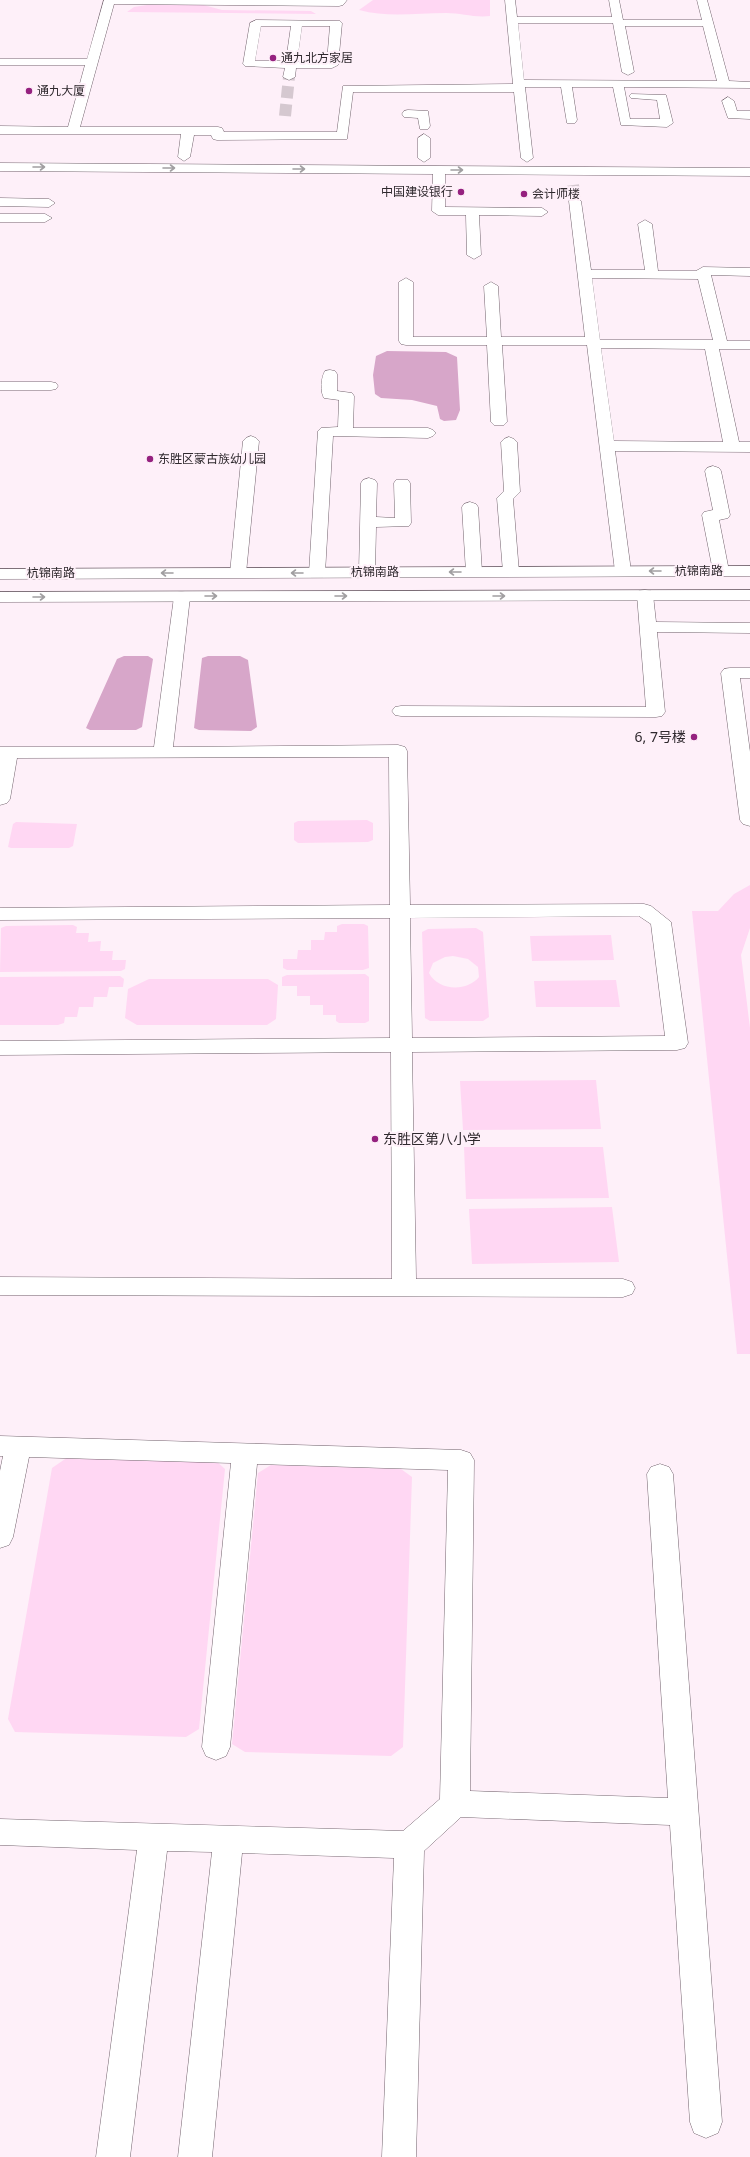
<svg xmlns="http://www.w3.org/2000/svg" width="750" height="2157" viewBox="0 0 750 2157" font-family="'Noto Sans','Noto Sans SC',sans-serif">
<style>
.green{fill:#ffd7f3;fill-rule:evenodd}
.forest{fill:#d7a6c9}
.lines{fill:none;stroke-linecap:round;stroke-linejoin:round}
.minor-tunnel{stroke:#d5c8d0;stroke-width:12;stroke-dasharray:12 6;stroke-linecap:butt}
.minor-casing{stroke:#73646e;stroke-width:1}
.major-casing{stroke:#73646e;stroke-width:1}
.minor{fill:#fff;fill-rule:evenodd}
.major{fill:#fff;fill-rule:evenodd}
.oneway{stroke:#a19fa1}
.poi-dot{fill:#95217f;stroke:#fef0f9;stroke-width:1.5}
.labels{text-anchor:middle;stroke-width:4;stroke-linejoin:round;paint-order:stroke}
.far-poi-label{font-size:12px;fill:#2f292e;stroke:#fef0f9;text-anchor:start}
.far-street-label{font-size:12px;fill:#2f292e;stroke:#fef0f9}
.poi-label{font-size:14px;fill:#2f292e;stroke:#fef0f9;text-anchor:end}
</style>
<rect width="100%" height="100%" fill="#fef0f9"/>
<path class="green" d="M373,0H490V16C475,18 461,13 446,13C416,13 388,18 359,10Z
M153,4H200L222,10L311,11L316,14L127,12L134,7Z
M367,820L373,823V840L368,842L298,843L294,840V823L298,821Z
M16,822L77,824L73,846L69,848H11L8,847L13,824Z
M750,885V928L741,955L750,1028V1354H737L692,911H718L734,894Z
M342,924H364L368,926L369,968L363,970H287L283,968V959H297L298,950H311V940H324L325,932H337V926Z
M73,925L77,927L76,933H89L88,942L101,941L100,951H113L112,960H126L125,969L121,971L0,972L1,928L6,926Z
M476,928L483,932L489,1017L483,1021H430L425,1018L422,932L428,929ZM453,956L468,959L478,967L479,977C467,992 438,991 429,973L433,963L445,957Z
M611,935L614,960L532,961L530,936Z
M365,974L369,977V1021L365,1023H339L336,1021V1015H323V1005H310V996H297V986H282V977L287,975Z
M120,976L124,979L123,987H109L107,997H94L93,1007H79L77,1017H65L64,1023L58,1025H0V977Z
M149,979H268L278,985L276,1019L267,1025H137L125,1018L128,989Z
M616,980L620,1007H536L534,981Z
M596,1080L601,1129L463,1130L460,1081Z
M464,1147H603L609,1198L466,1199Z
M612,1207L619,1262L472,1264L469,1209Z
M68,1457L216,1461L225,1469L199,1729L186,1737L15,1732L8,1719L52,1468Z
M271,1465L401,1469L412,1477L403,1747L391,1756L245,1752L232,1744L258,1473Z"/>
<path class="forest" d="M387,351L446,352L457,357L460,410L456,420L444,421L440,419L437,406L412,400L381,398L375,394L373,375L376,356Z
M124,656H148L153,659L142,727L136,730H90L86,728L117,659Z
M208,656H240L248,660L257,727L251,731L199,730L194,728L202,658Z"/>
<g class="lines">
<path class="minor-tunnel" d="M285,116L289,77
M573,185L575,201"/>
<g class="minor-casing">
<path id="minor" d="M104,0H347L343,5L339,6L114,4L80,127H218L222,128L224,132H337L343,86L513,84L505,0H515L517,17H612L609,0H619L623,20H702L697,0H707L729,81L750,82V88L624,87L630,119H660L657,100L631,98L629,96L631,94L666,95L673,123L667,127L621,125L613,87H572L577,120L575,123H567L561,87H525L533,158L527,162L521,158L514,92H353L347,139L217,140L213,139L211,135H194L190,157L184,161L178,157L181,134H0V126L68,127L85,65H0V59H87ZM518,23H613L622,72L628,75L634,72L625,26H703L717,81L524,80Z
M256,20L340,21L342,23L338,65L332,68H296L295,77L289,80L283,77L285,68L245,66L243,64L250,23ZM261,26H291L286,61H255ZM302,26H330L327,62H297Z
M728,97L734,101L737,111H750V119L728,118L722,101Z
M408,110L428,111L430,126L428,129H420L418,118L404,117L402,114L404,111Z
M424,134L430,138V158L424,162L418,158V138Z
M0,163L750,168V176L445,174V207L542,208L548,212L542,216L479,215L481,255L474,259L467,255L466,215H438L432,211L433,174L0,171Z
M575,197L581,201L591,270H645L638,224L645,220L652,224L658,271H696L703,267L750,268V276L711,275L727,341H750V349H719L739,442H750V452L615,451L631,571L629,575H617L615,571L587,345H502L507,422L504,425H494L491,422L487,345H406L401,344L399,341V282L406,278L413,282V337H487L484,286L491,282L498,286L501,337H585L569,201ZM592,278L698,279L713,340H600ZM601,348L705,349L723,442L614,441Z
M0,198L49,199L55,203L49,207L0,206Z
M0,214H45L52,218L45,222H0Z
M330,370L335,371L337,374V391L352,393L354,396L353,428H428L433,430L436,433L433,436L428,438L333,436L325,573L323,577H311L309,573L318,431L321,428L338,427L339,400L324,398C320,392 321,377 325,371Z
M0,382H51L56,383L58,386L56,389L51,390H0Z
M251,436L256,438L259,441L246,573L244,577H232L230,573L243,441L246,438Z
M509,437L514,439L517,442L520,492L513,499L519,572L517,576H505L503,572L497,498L504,491L501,442L504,439Z
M713,466L719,468L721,471L730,515L728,518L719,520L729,571L727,575H715L713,571L702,515L704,512L713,510L705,471L707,468Z
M369,478L375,480L377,483L376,517L395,518L394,483L396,480H408L410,483L411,523L409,526L376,527L375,572L373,576H361L359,572L361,483L363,480Z
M470,502L476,504L478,507L482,572L480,576H468L466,572L462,507L464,504Z
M645,590L651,591L653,595L656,622L750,623V633L657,632L665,712L662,716L656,717L401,716L395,715L392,711L395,707L401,706L646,707L637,595L639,591Z
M182,592L188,593L190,597L173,747L398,745L405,747L407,751L410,905L644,904L651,906L671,922L688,1043L685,1048L677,1050L412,1052L416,1279H623L632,1282L635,1288L632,1294L623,1297L0,1295V1277L392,1279L391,1052L0,1055V1041L390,1038V918L0,920V908L390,905L389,757L17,758L10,799L7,803L0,805V747H154L174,597L176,593ZM639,916L651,924L665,1036L412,1038L410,918Z
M730,668H750V678H740L750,752V826L743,824L740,820L721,673L724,669Z
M0,1436L461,1450L470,1453L474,1460L470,1791L668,1798L647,1474L651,1467L660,1464L669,1467L673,1474L722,2122L718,2133L706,2138L694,2133L690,2122L670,1825L461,1817L424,1851L416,2157H382L394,1858L242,1853L212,2157H178L212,1852L167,1851L130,2157H96L137,1850L0,1845V1819L403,1831L440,1799L448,1470L257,1464L230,1747L226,1756L216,1760L206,1756L202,1747L231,1463L29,1457L13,1537L9,1545L0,1548V1471L3,1456H0Z"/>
</g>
<g class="major-casing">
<path id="major" d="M750,566V576L0,579V569Z
M750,590V600L0,602V592Z"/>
</g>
<use href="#minor" class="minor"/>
<use href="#major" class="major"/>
</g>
<defs><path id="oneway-shaft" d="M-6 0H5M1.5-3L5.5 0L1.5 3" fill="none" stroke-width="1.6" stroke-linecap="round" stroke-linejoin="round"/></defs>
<g class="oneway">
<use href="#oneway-shaft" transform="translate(39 167)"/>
<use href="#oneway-shaft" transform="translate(169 168)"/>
<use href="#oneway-shaft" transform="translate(299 169)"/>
<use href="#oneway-shaft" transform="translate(457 170)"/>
<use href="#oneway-shaft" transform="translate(655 571) rotate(180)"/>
<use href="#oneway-shaft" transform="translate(455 572) rotate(180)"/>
<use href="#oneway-shaft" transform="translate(167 573) rotate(180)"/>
<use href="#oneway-shaft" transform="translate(297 573) rotate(180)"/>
<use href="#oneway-shaft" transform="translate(211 596)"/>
<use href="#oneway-shaft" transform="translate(341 596)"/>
<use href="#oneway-shaft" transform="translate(499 596)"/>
<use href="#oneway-shaft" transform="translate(39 597)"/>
</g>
<g class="poi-dot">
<circle cx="273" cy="58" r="4"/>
<circle cx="29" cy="91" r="4"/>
<circle cx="461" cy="192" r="4"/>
<circle cx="524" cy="194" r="4"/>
<circle cx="150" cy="459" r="4"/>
<circle cx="694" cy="737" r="4"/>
<circle cx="375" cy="1139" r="4"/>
</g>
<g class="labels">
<g class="far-poi-label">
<text x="281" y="62">通九北方家居</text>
<text x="37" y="95">通九大厦</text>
<text x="453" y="196" text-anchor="end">中国建设银行</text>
<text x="532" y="198">会计师楼</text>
<text x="158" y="463">东胜区蒙古族幼儿园</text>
</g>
<g class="far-street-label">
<text x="699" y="575">杭锦南路</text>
<text x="375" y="576">杭锦南路</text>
<text x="51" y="577">杭锦南路</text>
</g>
<g class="poi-label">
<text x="686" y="742">6, 7号楼</text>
<text x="383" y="1144" text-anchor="start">东胜区第八小学</text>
</g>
</g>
</svg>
